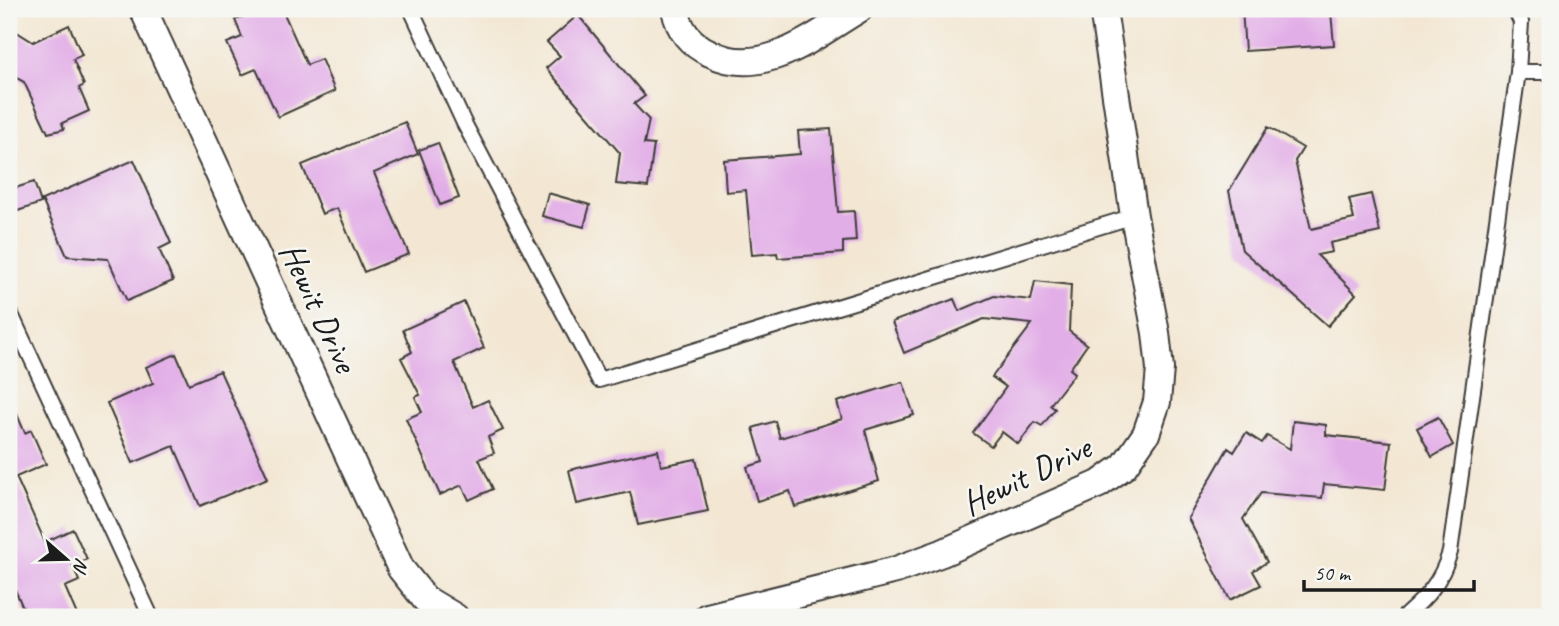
<svg xmlns="http://www.w3.org/2000/svg" width="1559" height="626" viewBox="0 0 1559 626" font-family="Caveat,sans-serif">
<style>
.building{fill:#e2aee7}
.lines{fill:none;stroke-linecap:round;stroke-linejoin:round}
.service-casing{stroke:#3c3a37;stroke-width:18}
.minor-casing{stroke:#3c3a37;stroke-width:30}
.service{stroke:#fff;stroke-width:14}
.minor{stroke:#fff;stroke-width:26}
.labels{text-anchor:middle;stroke-width:5;stroke-linejoin:round;paint-order:stroke}
.street-label{font-size:35px;fill:#1c1c1c;stroke:#f6f6f2}
</style>
<rect width="100%" height="100%" fill="#f6f6f2"/>
<filter id="ink" filterUnits="userSpaceOnUse"><feTurbulence type="fractalNoise" baseFrequency=".0143" numOctaves="2"/><feDisplacementMap in="SourceGraphic" scale="14" xChannelSelector="R" yChannelSelector="G"/><feConvolveMatrix kernelMatrix="1 2 1 2 8 2 1 2 1" color-interpolation-filters="sRGB"/></filter>
<filter id="wash" filterUnits="userSpaceOnUse"><feTurbulence type="fractalNoise" baseFrequency=".00686" numOctaves="4" result="noise"/><feDisplacementMap in="SourceGraphic" scale="28" xChannelSelector="R" yChannelSelector="G"/><feGaussianBlur stdDeviation="1.57" result="paint"/><feColorMatrix in="noise" values="0 0 0 0 0 0 0 0 0 0 0 0 0 0 0 0 0 1.4 0 .05"/><feComposite in="paint" operator="in"/></filter>
<g filter="url(#wash)">
<rect width="100%" height="100%" fill="#f3e7d3"/>
<g id="blocks">
<path class="building" d="M247,9H282L307,65L321,59L335,91L278,117L256,69L242,75L227,43L242,37L235,20L249,14Z
M1242,9L1331,12L1334,45L1245,51Z
M578,15L645,96L634,104L649,120L644,144L654,145L648,187L616,184L620,153L546,68L560,56L547,42Z
M69,25L82,55L73,59L84,85L79,88L89,111L62,123L64,129L48,133L24,82L9,74V27L33,42Z
M405,122L418,154L374,173L409,254L364,272L337,208L322,214L302,165Z
M1268,127L1303,148L1295,161L1311,229L1354,219L1349,199L1371,194L1380,232L1330,243L1332,252L1317,255L1356,294L1328,326L1242,250L1229,191Z
M831,129L838,212L854,211L856,241L843,242V253L778,258L777,253L752,255L746,190L726,192L724,160L800,154L798,131Z
M438,143L459,198L440,205L419,150Z
M134,160L171,243L159,249L173,281L127,301L108,259L67,256L42,200Z
M34,182L41,203L9,214V190Z
M548,193L590,205L584,227L542,216Z
M1035,281L1071,285L1069,331L1087,345L1070,369L1075,373L1050,405L1055,409L1042,426L1035,422L1018,444L1002,432L991,446L973,433L1006,387L992,377L1032,324L984,319L904,353L892,322L954,299L959,311L994,296L1031,300Z
M464,302L484,348L454,362L473,407L488,400L503,430L488,437L494,453L479,459L493,489L469,500L462,485L440,495L406,419L422,412L415,397L420,395L401,358L412,352L403,330Z
M176,354L189,384L220,371L268,478L200,506L174,446L133,463L107,403L153,383L146,367Z
M903,382L914,415L865,430L879,481L795,507L790,491L757,501L747,467L763,462L753,428L775,421L780,438L820,426L842,419L837,402Z
M9,396L25,433L31,430L46,464L16,477L45,542L73,529L87,559L73,566L79,581L65,587L78,617H27L9,576Z
M1438,417L1453,445L1432,457L1417,428Z
M1293,421L1326,425V435L1391,442L1385,490L1324,484L1322,498L1261,493L1243,519L1267,562L1253,571L1261,585L1230,600L1188,518L1228,448L1234,452L1246,433L1262,443L1267,436L1290,449Z
M658,450L661,466L696,459L708,511L638,525L630,492L577,504L569,470Z"/>
</g>
</g>
<g filter="url(#ink)">
<use href="#blocks" fill-opacity="0" stroke="#3c3a37" stroke-width="2"/>
<g class="lines">
<g class="service-casing">
<path id="service" d="M411,9L464,123L599,380L1134,216
M1518,72H1550
M9,310L151,617
M1404,617C1427,597 1441,582 1450,552L1518,72L1521,22L1515,9"/>
</g>
<g class="minor-casing">
<path id="minor" d="M143,9L401,569L425,599L455,617
M675,9C679,30 690,44 710,53C763,80 815,35 859,9
M707,617L896,570L942,553L1099,484L1124,466L1146,434L1157,402L1160,369L1156,333L1134,216L1103,9"/>
</g>
<use href="#service" class="service"/>
<use href="#minor" class="minor"/>
</g>
</g>
<g class="labels">
<g class="street-label">
<text transform="translate(319 307) rotate(65)" y="12">Hewit Drive</text>
<text transform="translate(1026 475) rotate(-26)" y="12">Hewit Drive</text>
</g>
</g>
<rect width="1559" height="626" fill="none" stroke="#f6f6f2" stroke-width="35"/>
<g transform="translate(66 559) rotate(110)" stroke="#f6f6f2" stroke-width="5" paint-order="stroke">
<path d="M0-5L12 26L0 18L-12 26Z" fill="#1c1c1c"/>
<text y="-10" font-size="19" font-weight="bold" text-anchor="middle" fill="#1c1c1c">N</text>
</g>
<path d="M1304 580v10h170v-10" fill="none" stroke="#1c1c1c" stroke-width="3.5"/>
<text x="1314" y="580" font-size="21" fill="#1c1c1c" stroke="#f6f6f2" stroke-width="5" paint-order="stroke">50 m</text>
</svg>
